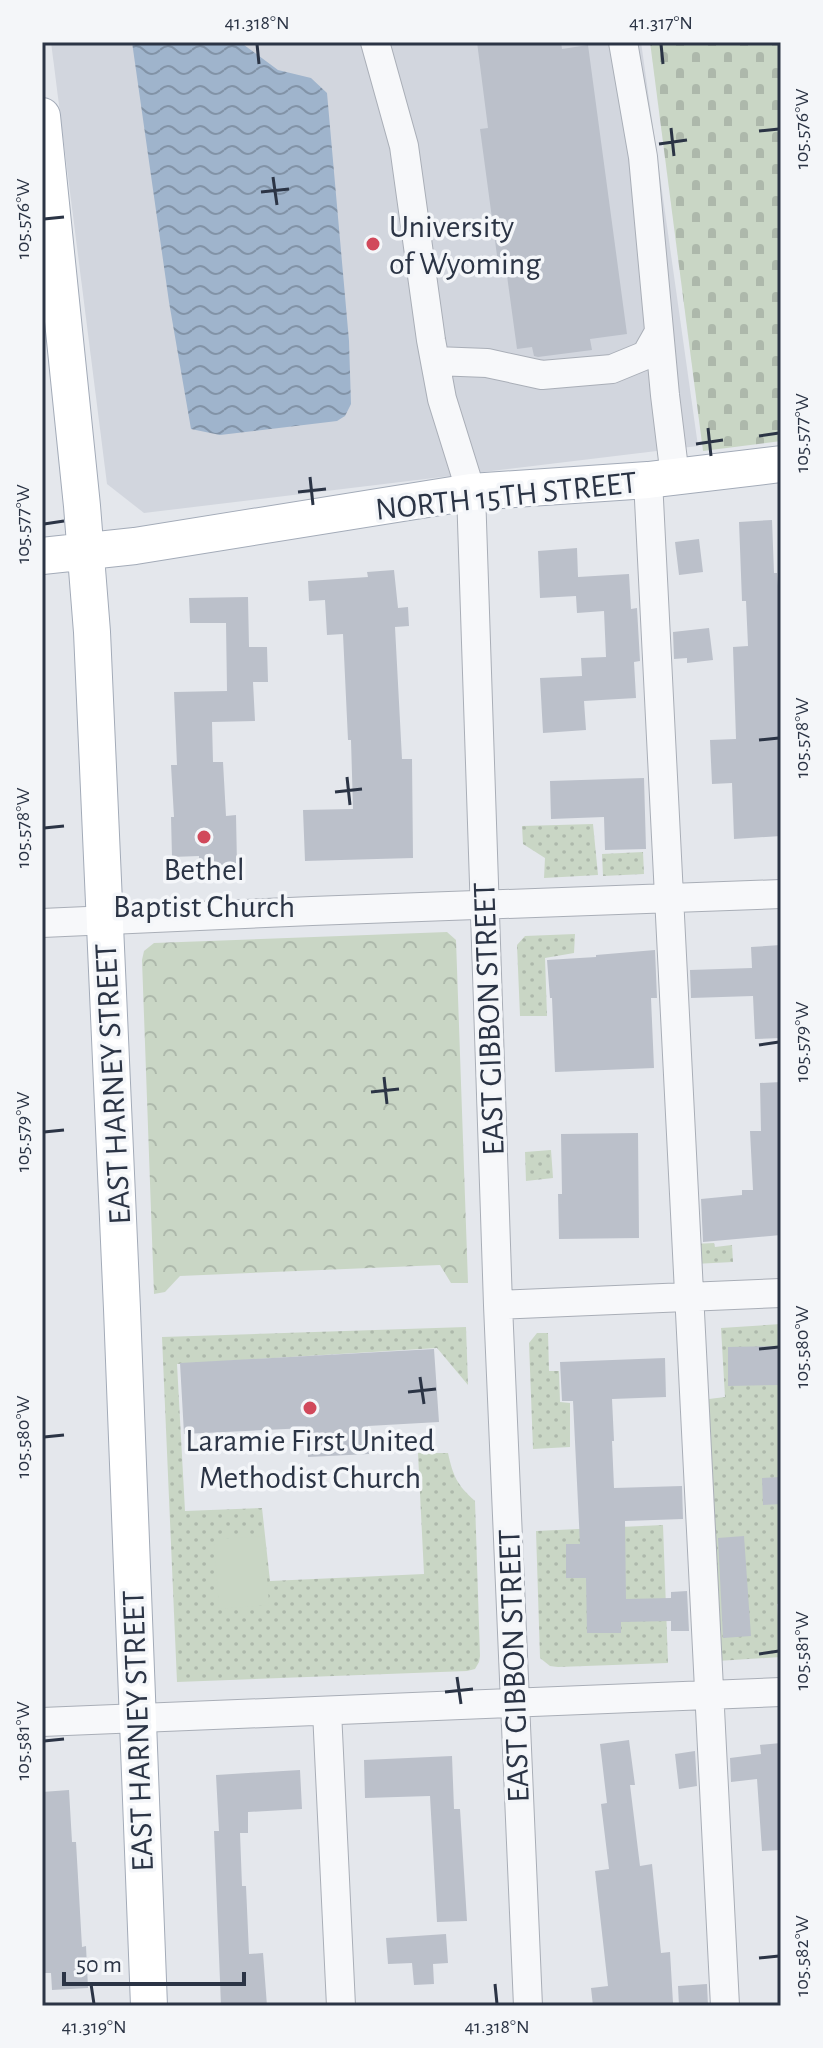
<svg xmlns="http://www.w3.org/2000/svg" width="823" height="2048" viewBox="0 0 823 2048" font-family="'Alegreya Sans',sans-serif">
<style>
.built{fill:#d2d6de}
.grass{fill:url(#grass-dots)}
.forest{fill:url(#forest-crowns)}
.cemetery{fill:url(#cemetery-stones)}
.garden{fill:#c9d6c5}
.water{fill:url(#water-waves)}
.building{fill:#bbc0ca}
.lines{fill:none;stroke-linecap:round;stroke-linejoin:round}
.minor-casing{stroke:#a9aeb7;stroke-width:30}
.major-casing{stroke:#a3abb8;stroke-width:38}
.minor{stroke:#f7f8fa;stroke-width:28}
.major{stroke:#fff;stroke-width:36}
.ticks{fill:none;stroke:#2b3445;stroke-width:3}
.poi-dot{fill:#d1495b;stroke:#f4f6f9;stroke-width:3}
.labels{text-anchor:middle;stroke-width:7;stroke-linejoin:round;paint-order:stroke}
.poi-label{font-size:32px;fill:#2b3445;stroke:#f4f6f9}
.street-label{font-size:32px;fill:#2b3445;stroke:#f4f6f9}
.neatline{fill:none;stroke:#2b3445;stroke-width:3}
.ticks-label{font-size:20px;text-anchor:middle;fill:#2b3445}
</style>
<defs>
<pattern id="grass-dots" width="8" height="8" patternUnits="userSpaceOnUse" patternTransform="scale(2)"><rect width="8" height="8" fill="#c9d6c5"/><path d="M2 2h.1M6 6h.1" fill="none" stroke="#adb8ab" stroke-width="1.8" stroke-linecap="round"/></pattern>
<pattern id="forest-crowns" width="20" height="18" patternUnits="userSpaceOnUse" patternTransform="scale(2)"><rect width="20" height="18" fill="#c9d6c5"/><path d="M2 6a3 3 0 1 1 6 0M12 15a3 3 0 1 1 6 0" fill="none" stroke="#adb8ab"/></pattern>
<pattern id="cemetery-stones" width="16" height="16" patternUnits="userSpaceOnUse" patternTransform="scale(2)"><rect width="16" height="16" fill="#c9d6c5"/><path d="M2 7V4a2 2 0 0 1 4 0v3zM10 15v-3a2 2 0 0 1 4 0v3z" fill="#adb8ab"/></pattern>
<pattern id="water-waves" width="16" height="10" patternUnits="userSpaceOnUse" patternTransform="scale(2)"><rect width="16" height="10" fill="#9fb4cc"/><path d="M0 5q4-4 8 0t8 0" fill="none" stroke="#8293a7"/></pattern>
</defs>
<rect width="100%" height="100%" fill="#e4e7ec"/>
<path class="built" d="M51,42H641L698,446L144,513L107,484Z"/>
<path class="grass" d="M593,824L598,875L544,878L545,858L523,844L522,826Z
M643,852L644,874L603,876L602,854Z
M575,934L574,953L545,958L547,1016H520L517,945L525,936Z
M551,1150L553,1178L526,1181L525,1152Z
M714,1243L715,1247L732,1245L733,1262L694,1264L693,1244Z
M781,1324V1603L777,1604L781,1657L717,1661L701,1400L725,1397L721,1328Z
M466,1327L468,1385L437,1348L177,1364L185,1511L262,1508L270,1581L424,1574L418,1453H448C453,1476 457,1485 475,1501L480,1656L479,1662L475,1669L467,1671L177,1682L162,1337Z
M537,1333H548L549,1371H559L560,1402L570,1403V1447L533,1449L529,1343Z
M663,1525L668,1663L558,1667L550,1666L540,1658L536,1531Z"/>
<path class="forest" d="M447,932L456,940L468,1283H451L440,1265L180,1276L165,1292L154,1294L142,960L144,951L154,943Z"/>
<path class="cemetery" d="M650,42H781V441L703,451Z"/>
<path class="garden" d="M264,1536L269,1605L219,1609L214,1539Z"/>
<path class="water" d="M132,42H240L278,70L311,78L327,93L349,341L351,404L345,416L337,421L220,435L191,429L169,302Z"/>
<path class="building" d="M477,42H561L562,49L588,45L627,334L590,339L592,350L538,357L534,356L532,347L517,349L505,261L498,263L480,129L488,128Z
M772,520L774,573H777L781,625V722H779L781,836L734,839L732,783L712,784L710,740L736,739L733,647L748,646L746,601H742L739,522Z
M699,539L703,572L679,575L675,542Z
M577,548L578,577L629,574L631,609L637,608L640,661L634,662L636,698L584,701L586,730L543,733L540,678L582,676L581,658L606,657L604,611L577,613L576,596L540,598L538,551Z
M394,570L398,608L408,607L409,626L395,627L402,759H412L413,858L305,861L303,810L353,809L351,740H348L343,634L327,635L325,600L309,601L308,581L368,577L367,572Z
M248,597L249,647H267L268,682H253L255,721L212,722L213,762H223L226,816L236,815L237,865L199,866V856L172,857L171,817H174L171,765H177L174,692L227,691L226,623H190L189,598Z
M709,628L713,660L687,663V658L674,659L673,632Z
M644,778L646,849L605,850L604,817L551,819L550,781Z
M781,945V1038L755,1039L753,996L691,998L690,970L752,968L751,947Z
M655,950L657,998H651L654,1068L555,1072L552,998H550L547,960L596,957V955Z
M781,1082V1235L703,1242L701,1199L742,1195V1190H753L750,1131H761L760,1083Z
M638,1133L639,1238L559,1239L558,1194H562L561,1134Z
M781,1346V1385L728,1386V1347Z
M434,1349L439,1422L368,1426L369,1454L308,1457L307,1428L184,1434L180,1363Z
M665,1358L666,1397L612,1399L614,1441H612L614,1488L682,1486L683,1519L625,1521L626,1599L671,1598V1592L687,1591L689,1631H671V1621L621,1622V1633H587L586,1578H566V1544H580L573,1401H562L560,1362Z
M781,1477V1504L763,1505L762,1478Z
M744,1536L751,1636L723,1638L718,1538Z
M629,1740L635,1785H630L640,1866L652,1864L661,1953L670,1952L673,2003L593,2006L591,1988L608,1986L595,1871L609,1869L601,1804L607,1803L600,1744Z
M781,1743V1850L762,1851L757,1779L731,1782L730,1758L761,1754L760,1745Z
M695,1751L697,1786L679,1789L675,1754Z
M452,1756L454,1809H460L467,1921L437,1922L430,1796L365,1798L364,1760Z
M300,1770L302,1809L248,1812V1833H240L242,1886H246L249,1954L263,1953L267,2006H221L214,1831H219L216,1775Z
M69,1790L72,1842H76L82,1947L86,1946L88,1988L52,1990L51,1973H44L42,1921V1792Z
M446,1934L448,1963L433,1964L434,1984L414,1985L412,1963L388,1964L386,1938Z
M707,1984L708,2006H679L678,1986Z"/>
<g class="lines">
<g class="minor-casing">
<path id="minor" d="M375,42L404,146L431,340L442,399L471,492L498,1305L528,2006
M623,42L643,157L665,395L675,477
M435,361L487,363L542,375L612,369L646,355L659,332
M648,480L725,2006
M42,923L312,911L781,894
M498,1305L781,1293
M327,1711L341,2006
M42,1722L781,1692"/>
</g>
<g class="major-casing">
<path id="major" d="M42,116L82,506L92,632L122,1309L149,2006
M42,556L135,546L471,492L648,480L781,464"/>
</g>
<use href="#minor" class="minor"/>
<use href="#major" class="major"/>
</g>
<path class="ticks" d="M257,44L259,64M661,44L663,64M671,128L674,156M759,131L779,129M659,144L687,140M273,177L277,205M261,192L289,189M44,219L64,217M708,428L711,456M759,436L779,433M696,444L723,440M310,477L313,505M298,492L326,489M44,524L64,521M759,740L779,738M347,777L350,805M335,792L362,789M44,828L64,826M759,1045L779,1042M384,1077L387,1104M371,1092L399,1089M44,1132L64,1130M759,1349L779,1347M420,1377L424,1404M408,1392L436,1389M44,1437L64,1435M759,1654L779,1651M457,1677L461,1704M445,1692L473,1689M44,1741L64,1739M759,1958L779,1956M91,1984L94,2004M495,1984L497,2004"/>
<g class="poi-dot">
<circle cx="373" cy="244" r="8"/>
<circle cx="204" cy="837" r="8"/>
<circle cx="310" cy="1408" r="8"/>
</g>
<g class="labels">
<g class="poi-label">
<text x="389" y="237" text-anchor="start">University<tspan x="389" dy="37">of Wyoming</tspan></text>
<text x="204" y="880">Bethel<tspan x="204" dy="37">Baptist Church</tspan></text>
<text x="310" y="1451">Laramie First United<tspan x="310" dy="37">Methodist Church</tspan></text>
</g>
<g class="street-label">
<text transform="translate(506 495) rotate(-6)" y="11">NORTH 15TH STREET</text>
<text transform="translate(488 1019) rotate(-92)" y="11">EAST GIBBON STREET</text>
<text transform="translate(112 1084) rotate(-93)" y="11">EAST HARNEY STREET</text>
<text transform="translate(513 1666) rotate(-92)" y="11">EAST GIBBON STREET</text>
<text transform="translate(137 1731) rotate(-92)" y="11">EAST HARNEY STREET</text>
</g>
</g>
<rect width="823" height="2048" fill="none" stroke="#f4f6f9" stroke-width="88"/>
<path d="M64 1972v12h180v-12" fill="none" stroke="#2b3445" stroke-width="4"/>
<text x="76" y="1972" font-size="24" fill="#2b3445" stroke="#f4f6f9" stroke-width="6" paint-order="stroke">50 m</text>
<rect x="44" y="44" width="735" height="1960" class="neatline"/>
<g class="ticks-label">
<text x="257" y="29">41.318°N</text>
<text x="661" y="29">41.317°N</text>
<text transform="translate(801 129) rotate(-90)" y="7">105.576°W</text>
<text transform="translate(22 219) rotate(-90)" y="7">105.576°W</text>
<text transform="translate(801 433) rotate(-90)" y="7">105.577°W</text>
<text transform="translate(22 524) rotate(-90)" y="7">105.577°W</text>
<text transform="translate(801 738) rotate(-90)" y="7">105.578°W</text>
<text transform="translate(22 828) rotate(-90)" y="7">105.578°W</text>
<text transform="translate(801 1042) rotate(-90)" y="7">105.579°W</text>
<text transform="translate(22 1132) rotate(-90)" y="7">105.579°W</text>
<text transform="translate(801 1347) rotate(-90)" y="7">105.580°W</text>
<text transform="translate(22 1437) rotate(-90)" y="7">105.580°W</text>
<text transform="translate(801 1651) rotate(-90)" y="7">105.581°W</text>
<text transform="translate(22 1741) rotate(-90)" y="7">105.581°W</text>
<text transform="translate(801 1956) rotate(-90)" y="7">105.582°W</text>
<text x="94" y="2033">41.319°N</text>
<text x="497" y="2033">41.318°N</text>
</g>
</svg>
